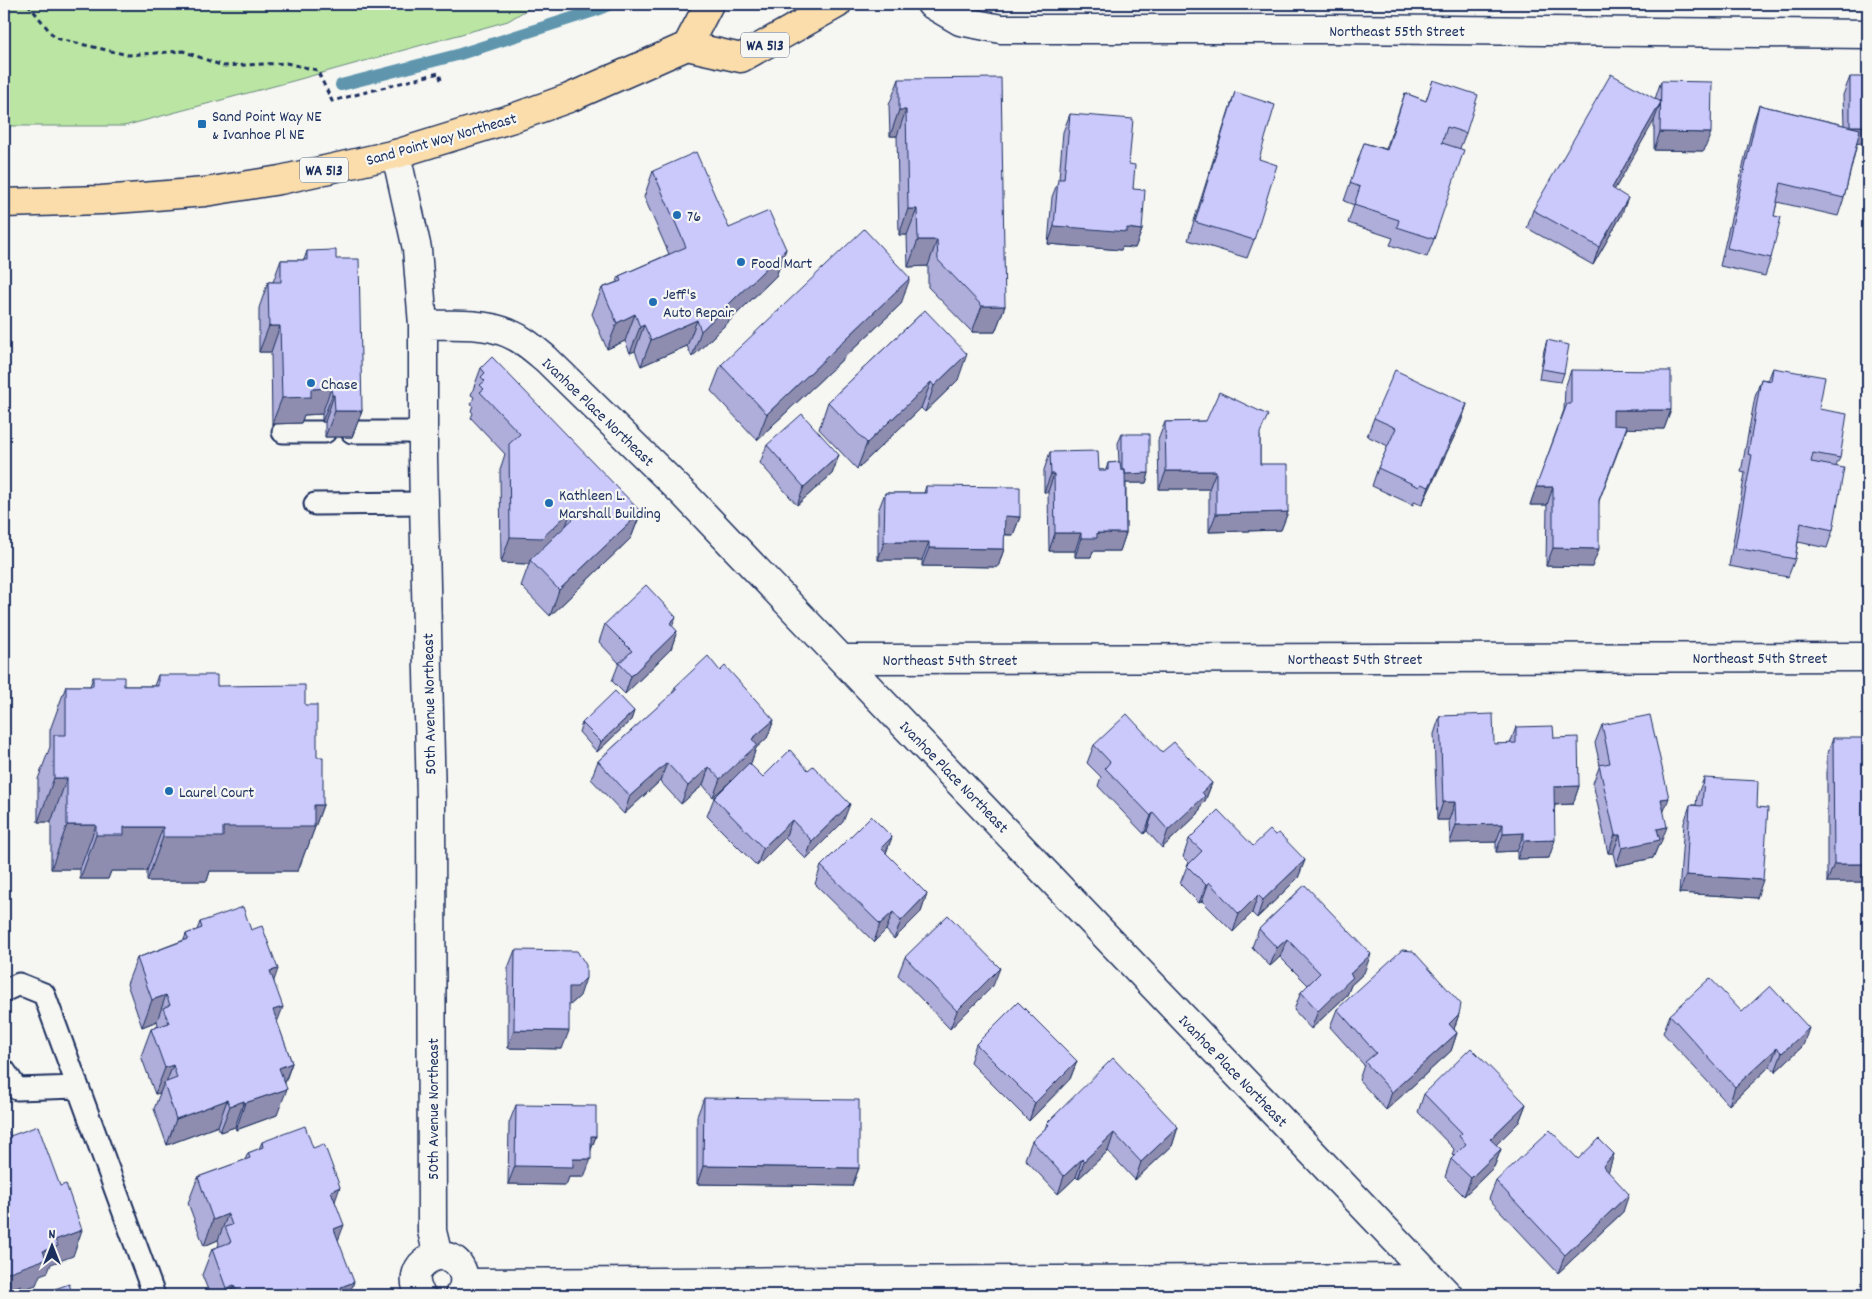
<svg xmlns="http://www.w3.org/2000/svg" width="1872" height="1299" viewBox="0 0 1872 1299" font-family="Dekko,sans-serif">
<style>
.green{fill:#bae5a2;stroke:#6a8a80}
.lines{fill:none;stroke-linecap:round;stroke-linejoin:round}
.stream{stroke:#5e96ae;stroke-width:12}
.service-casing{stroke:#1b2f5e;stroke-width:25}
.minor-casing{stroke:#1b2f5e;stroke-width:31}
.primary-casing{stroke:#1b2f5e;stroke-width:31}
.path{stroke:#1b2f5e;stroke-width:3;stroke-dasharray:5 4;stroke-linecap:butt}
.service{stroke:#f6f6f2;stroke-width:21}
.minor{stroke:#f6f6f2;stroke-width:28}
.primary{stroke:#faddab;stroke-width:28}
.wall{fill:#afadd9;stroke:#1b2f5e}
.shaded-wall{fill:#8e8db0;stroke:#1b2f5e}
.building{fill:#cbc9fc;stroke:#1b2f5e}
.poi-dot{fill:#1f6fb2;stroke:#f6f6f2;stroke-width:2}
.labels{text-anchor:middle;stroke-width:4.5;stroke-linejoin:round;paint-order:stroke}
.shield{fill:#f6f6f2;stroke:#5d6b8a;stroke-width:1}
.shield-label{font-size:15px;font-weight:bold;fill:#1b2f5e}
.street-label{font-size:16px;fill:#1b2f5e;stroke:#f6f6f2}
.poi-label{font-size:16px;fill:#1b2f5e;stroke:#f6f6f2;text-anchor:start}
</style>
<rect width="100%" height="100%" fill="#f6f6f2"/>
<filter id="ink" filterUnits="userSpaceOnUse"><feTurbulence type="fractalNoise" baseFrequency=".02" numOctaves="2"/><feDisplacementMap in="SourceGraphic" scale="10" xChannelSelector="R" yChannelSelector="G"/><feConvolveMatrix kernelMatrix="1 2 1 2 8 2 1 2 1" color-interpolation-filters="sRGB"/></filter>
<g filter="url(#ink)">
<path class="green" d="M4,4H536L508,21L293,81L124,126H4Z"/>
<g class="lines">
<path class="stream" d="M341,85L457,55L597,10L610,4"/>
<g class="service-casing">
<path id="service" d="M283,432H325
M352,432H423
M315,504L424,503
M4,991L19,984L44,994L154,1295
M4,1070L17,1089L77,1087"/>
</g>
<g class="minor-casing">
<path id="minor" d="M931,4L960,21L1001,29H1333L1868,34
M396,154L417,249L423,325V458L431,800L432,1231L438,1256
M423,325C450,325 482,322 508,333C523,339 534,349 546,359L686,496L1448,1295
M842,659L1868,657
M464,1283L1432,1278
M421,1295C399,1263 452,1238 463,1273C466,1281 464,1289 459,1295"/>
</g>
<g class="primary-casing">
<path id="primary" d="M687,46L709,4
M4,203L101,200L155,196L205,192L280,180L396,154L513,118L569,98L687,46L741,58L837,4"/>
</g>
<path class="path" d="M28,4L55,38L128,55L183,51L223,66L286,63L317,70L332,101L439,73L441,80"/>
<use href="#service" class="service"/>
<use href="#minor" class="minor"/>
<use href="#primary" class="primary"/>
</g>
<path class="wall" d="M1850,77L1857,144L1844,198L1838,216L1777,202L1774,216L1771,258L1765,276L1720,266L1753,123L1759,105L1844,125L1843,95Z
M899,79L1005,306L995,332H972L928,287V266L908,267L907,235H899L897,136H890L889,105Z
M1433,80L1466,133L1460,148L1434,239L1427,257L1390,245L1393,238L1348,223L1354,205L1344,201L1364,143L1386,149L1405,93L1426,101Z
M1661,81L1704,151L1654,150V120L1614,190L1621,216L1593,265L1527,228L1533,210L1655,99Z
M1235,92L1259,159L1254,240L1247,258L1188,240L1229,110Z
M1070,114L1129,164L1133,189L1142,230L1135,248L1122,247L1121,250L1048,244L1052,197L1059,179L1063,132Z
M653,171L729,228L786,249L776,276L692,357L687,346L641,366L635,351L630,353L625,341L607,349L592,314L602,288L617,282L619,276L669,254L644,197Z
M307,251L336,259L362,411L352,437H325V422H322V414L304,415L301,423L272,424L271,352H259V308L268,282H273L281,260H304Z
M901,304L757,440L711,391L721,365Z
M925,310L958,380L925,412L921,408L857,469L819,429L828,402Z
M1547,340L1564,373L1561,382L1539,379L1544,350Z
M481,368L641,512L631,538L550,616L521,586L529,564L501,563L500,470L505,454L471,418L473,413L471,411L473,405L471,404L474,397L471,395Z
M1773,368L1819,409L1840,458L1836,466L1833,530L1827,548L1798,542L1795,559L1788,577L1729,566L1745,473L1741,472L1755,397L1761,379L1768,380Z
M1571,370L1671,410L1664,429L1627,428L1599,501L1592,567L1546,566L1547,505H1530L1564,410L1565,388Z
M1467,404L1461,422L1422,505L1414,502L1413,505L1372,486L1378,468L1388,446L1367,436L1374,418Z
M1206,421L1260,436V464L1288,512L1281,530L1209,532V489H1159L1158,440L1165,422Z
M1122,434L1149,473L1146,483H1126V533L1120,551H1093L1091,557H1075V551H1049L1048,492H1044V470L1050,452L1099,470H1106L1108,463L1119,462L1118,443Z
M767,445L839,455L832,474L797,505L760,463Z
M926,486L1020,517L1013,535H1004V549L998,567L922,566V560H878V511L885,493H924Z
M605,624L672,626L677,631L671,649L625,694L612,681L619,663L599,642Z
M720,671L774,720L767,738L756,748L751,763L750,764L763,777L843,822L806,859L785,838L757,866L707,816L714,798L736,776L713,797L703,785L681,804L660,781L624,814L591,779L598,761L672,694L675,687Z
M158,675L217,686L305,705L317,757L323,805L307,849H306L298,871H210L207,881H147V871H111L108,879H80V869H51V822H38V779L50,747V730L66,686H90L93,677L124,686H154Z
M634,711L631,720L597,752L579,732L582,723Z
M1440,716L1494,744H1510L1516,727L1554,738L1579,786L1573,804L1555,805L1549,858L1517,859V851L1496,852V842L1450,843L1449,820H1437L1434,734Z
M1602,725L1663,812L1660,845L1658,846L1653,858L1616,866L1613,853H1608L1593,783L1600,765L1595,743Z
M1833,738L1868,882H1827V756Z
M1094,745L1162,752L1212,783L1205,801L1202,804L1198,814L1162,848L1147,831L1144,834L1098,786L1101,777L1087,763Z
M1704,778L1757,807V898L1679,893L1684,823L1690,805H1696L1697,796Z
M1275,835L1305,860L1298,878L1257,918L1252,913L1233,932L1202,901L1199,903L1180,884L1187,866L1189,863L1183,857L1189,839L1253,846Z
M892,837L886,853L927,894L921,912L894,939L886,930L874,942L815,884L821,866Z
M1305,885L1364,973L1351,985L1347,995L1311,1029L1294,1010L1301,992L1308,985L1280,957L1270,966L1252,947L1259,929Z
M200,922L251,930L274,982L277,1022L292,1063L285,1083L277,1115L236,1130L235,1127L220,1132L218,1126L167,1145L154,1109L160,1093L155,1094L141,1056L151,1029L156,1028L158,1024L157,1021L142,1027L127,984L137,958L184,940L186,934L197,930Z
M515,950L580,996L570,1005H569L562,1049L508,1048V968Z
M905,957L993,986L950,1029L898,975Z
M1337,1009L1459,1014L1454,1029L1457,1033L1451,1051L1386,1110L1359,1080L1364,1065L1330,1027Z
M1742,1012L1803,1046L1775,1072L1770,1066L1729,1105L1663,1033L1670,1015Z
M976,1044L1077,1061L1070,1079L1029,1121L970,1062Z
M1424,1094L1526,1104L1519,1122L1496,1144L1501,1149L1494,1167L1464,1196L1445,1177L1451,1159L1454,1156L1452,1155L1454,1149L1418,1112Z
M704,1098L859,1168L852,1186L697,1184V1116Z
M516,1105L596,1136L591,1150L584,1177H569L566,1185L508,1184L509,1123Z
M1047,1123L1178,1127L1172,1146L1135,1180L1108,1151L1078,1179L1076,1177L1058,1194L1025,1159L1032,1141L1045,1129Z
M262,1142L313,1148L335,1201L338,1240L349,1295H210L202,1275L212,1249L218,1247L219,1243L218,1240L204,1246L188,1203L198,1177L245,1160L248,1153L259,1149Z
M1614,1154L1608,1171L1623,1212L1558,1273L1489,1199L1496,1181L1578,1159Z"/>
<path class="shaded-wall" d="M1661,102L1654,121L1605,206L1612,188Z
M899,110H906L897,136H890Z
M1850,126H1868V143L1844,144Z
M1660,132L1711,133L1704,151L1654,150Z
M1628,198L1621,216L1593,265L1599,247Z
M908,209H917L907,235H899Z
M1054,226L1127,228L1142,230L1135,248L1122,247L1121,250L1048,244Z
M918,240H937L928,266L908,267Z
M786,249L776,276L692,357L701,331Z
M910,278L901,304L757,440L767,414Z
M982,306H1005L995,332H972Z
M635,314L625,341L607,349L617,323Z
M697,320L687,346L641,366L651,340Z
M644,325L635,351L630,353L640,327Z
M269,326H280L271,352H259Z
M967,354L958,380L925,412L934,386Z
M931,382L921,408L857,469L867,443Z
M331,388L322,414L304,415L301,423L272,424L282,398L311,389Z
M332,395H334L325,422H322Z
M1467,404L1461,422L1422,505L1429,487Z
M1613,410H1671L1664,429L1607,428Z
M335,411H362L352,437H325Z
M839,455L832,474L797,505L804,487Z
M1166,471H1216L1209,489H1159Z
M1149,473L1146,483H1119L1122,474Z
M1051,474H1054L1048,492H1044Z
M1536,487H1553L1547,505H1530Z
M572,510L562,536L533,564V563L530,560L529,564L501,563L510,537Z
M641,512L631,538L550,616L559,590Z
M1288,512L1281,530L1209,532L1216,514Z
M1005,516L1020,517L1013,535L998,534Z
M1055,533H1081L1075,551H1049Z
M1097,533H1126L1120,551H1093L1091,557H1075L1081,538Z
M884,542H929L922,560H878Z
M929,548L1004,549L998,567L922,566Z
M1553,548L1599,549L1592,567L1546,566Z
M676,617L669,635L670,623Z
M677,631L671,649L625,694L631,676Z
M634,711L631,720L597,752L601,742Z
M774,720L767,738L756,748L751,763L713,797L720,779L752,739Z
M667,763L660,781L624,814L630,796Z
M709,767L703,785L681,804L688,786Z
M54,778H67L51,822H38Z
M1212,783L1205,801L1202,804L1198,814L1162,848L1168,830L1202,792Z
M1579,786L1573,804L1547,805L1554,787Z
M1669,798L1662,816L1661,799Z
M1443,802H1455L1449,820H1437Z
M850,804L843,822L806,859L812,841Z
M314,805H323L307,849H306L298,871H210L207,881H147L163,837L223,827Z
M1153,813L1147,831L1144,834L1151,816Z
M792,820L785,838L757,866L763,848Z
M1503,824L1496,842L1450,843L1456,825Z
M67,825H96L80,869H51Z
M124,827H163L147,871H111L108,879H80L96,835Z
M1667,827L1660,845L1658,846L1653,858L1616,866L1622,848L1657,829Z
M1524,833L1517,851L1496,852L1503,834Z
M1615,835H1620L1613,853H1608Z
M892,837L885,855L881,848Z
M1555,840L1549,858L1517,859L1524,841Z
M1305,860L1298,878L1257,918L1263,900Z
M1834,864H1868V882H1827Z
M1686,875L1763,880L1757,898L1679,893Z
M1209,882L1202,901L1199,903L1206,885Z
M927,894L921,912L894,939L901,921Z
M1258,895L1252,913L1233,932L1239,914Z
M893,912L886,930L874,942L880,924Z
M1287,939L1280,957L1270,966L1277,948Z
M1371,954L1364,973L1351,985L1347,995L1311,1029L1318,1011L1350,974Z
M1000,968L993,986L950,1029L957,1011Z
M278,969L269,995L270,971Z
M586,978L580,996L570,1005H562L569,987Z
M166,995L157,1021L142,1027L152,1000Z
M283,1007L273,1033V1010Z
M1459,1014L1453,1032L1449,1024Z
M1809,1028L1803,1046L1775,1072L1782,1053Z
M514,1030L569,1031L562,1049L508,1048Z
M1457,1033L1451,1051L1386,1110L1392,1092Z
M1777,1048L1770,1066L1729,1105L1735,1087Z
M1077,1061L1070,1079L1029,1121L1035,1103Z
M292,1063L282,1089L279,1068Z
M173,1065L165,1086L164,1083L160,1093L155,1094L165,1068Z
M287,1089L277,1115L236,1130L245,1103Z
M227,1100L218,1126L167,1145L176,1119Z
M244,1101L235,1127L220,1132L230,1106Z
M1526,1104L1519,1122L1484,1157L1490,1139Z
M1178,1127L1172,1146L1135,1180L1141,1162Z
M1114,1133L1108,1151L1078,1179L1084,1161Z
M591,1136H596L589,1155Z
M1501,1149L1494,1167L1464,1196L1471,1178Z
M1614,1154L1608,1173L1603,1166Z
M573,1159H591L584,1177H569L566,1185L508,1184L515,1166Z
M1082,1159L1076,1177L1058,1194L1064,1176Z
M703,1166L859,1168L852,1186L697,1184Z
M340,1187L331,1213V1191Z
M1629,1194L1623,1212L1558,1273L1565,1255Z
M228,1214L218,1240L204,1246L213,1220Z
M344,1225L334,1251V1229Z
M82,1230L73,1256L51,1264L48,1272L40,1275L36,1285L7,1295H4V1274L43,1251L55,1240Z
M354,1282L349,1295H337L341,1287Z
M234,1285L231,1295H224L226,1288Z"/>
<path class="building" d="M1611,74L1661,102L1612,188L1628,198L1599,247L1533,210Z
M1850,77H1868V126H1850Z
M1001,78L1005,306H982L938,260L937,240H918L917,209H908L906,110H899V79Z
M1433,80L1478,95L1466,133L1447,127L1442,143L1464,150L1434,239L1397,227L1399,220L1354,205L1360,187L1350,183L1364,143L1387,150L1405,93L1426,101Z
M1661,81L1712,82L1711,133L1660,132Z
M1235,92L1275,105L1259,159L1277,165L1254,240L1195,222Z
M1759,105L1860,129L1844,198L1781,183L1774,216L1781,217L1771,258L1727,248Z
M1070,114L1133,119L1129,164L1135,165L1133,189L1145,190L1142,230L1127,228V232L1054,226L1058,179H1064Z
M696,152L729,228L769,211L786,249L701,331L697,320L651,340L644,325L640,327L635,314L617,323L602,288L621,281L619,276L686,247L653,171Z
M864,229L910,278L767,414L721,365Z
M336,250V259H359L362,411H335L334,395H332L331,388L311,389V397L282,398L280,326H269L268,282H281V260H307V251Z
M925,310L967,354L934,386L931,382L867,443L828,402Z
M1547,340L1569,345L1564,373L1542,369Z
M492,357L641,512L559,590L530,560L577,515L572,510L542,538L510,537L509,444L520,434L480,392L484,389L480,385L485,381L481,377L485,373L481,368Z
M1773,368L1825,377L1819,409L1847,414L1840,458L1813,453L1811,462L1844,468L1833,530L1801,523L1795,559L1735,548L1752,455L1748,454L1761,379L1771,381Z
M1395,370L1467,404L1429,487L1421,484L1419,487L1378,468L1396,428L1374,418Z
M1571,370L1671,371V410H1613V425L1627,426L1599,500V549L1553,548V487H1536L1567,404H1571Z
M1219,392L1268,415L1260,433V464H1288V512L1216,514V471H1166L1165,422L1206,421Z
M802,414L839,455L804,487L767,445Z
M1122,434H1149V473L1125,474V470H1122Z
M1098,451L1099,470H1108V463L1120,462L1121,470H1125L1126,533H1097V538H1081V533H1055L1054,474H1051L1050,452Z
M926,486L1020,487V517L1005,516L1004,549L929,548V542H884L885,493H926Z
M646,585L676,617L670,623L677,631L631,676L619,663L632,651L605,624Z
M708,656L720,671L725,666L774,720L752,739L757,745L720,779L709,767L688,786L667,763L630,796L598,761L677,689L675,687Z
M158,675H217V686L305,685V705H317V757H323V805H314V827H223V837H163V827H124V835H96V825H67V778H54V735H66V686H93V677H124V686H158Z
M615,691L634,711L601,742L582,723Z
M1127,714L1162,752L1174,742L1212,783L1202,792L1205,796L1168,830L1153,813L1151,816L1105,768L1110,762L1094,745Z
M1493,714L1494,744L1516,743V727L1553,726L1554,738L1578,737L1579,786L1554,787L1555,840L1524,841V833L1503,834V824L1456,825L1455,802H1443L1440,716Z
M1650,715L1669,798L1661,799L1667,827L1657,829L1660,840L1622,848L1620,835H1615L1599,765L1610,763L1602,725Z
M1833,738H1868V864H1834Z
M790,750L808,770L813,766L850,804L812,841L792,820L763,848L714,798L749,763L763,777Z
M1704,778L1758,781L1757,807L1768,808L1763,880L1686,875L1690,805L1702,806Z
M1218,810L1253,846L1270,830L1275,835L1279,833L1305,860L1263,900L1258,895L1239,914L1209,882L1206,885L1187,866L1202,851L1189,839Z
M871,816L892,837L881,848L927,894L901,921L893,912L880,924L821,866Z
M1305,885L1371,954L1350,974L1353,977L1318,1011L1301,992L1320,973L1287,939L1277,948L1259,929Z
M243,907L251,930L262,926L278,969L270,971L283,1007L273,1010L292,1063L279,1068L287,1089L245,1103L244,1101L230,1106L227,1100L176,1119L164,1083L177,1078L173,1065L165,1068L151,1029L169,1023L163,1008L170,1005L166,995L152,1000L137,958L188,939L186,934L202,928L200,922Z
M948,915L1000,968L957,1011L905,957Z
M515,950L577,951L586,965V978L577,987H569V1031L514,1030Z
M1402,950L1413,951L1461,1004L1459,1014L1449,1024L1457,1033L1392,1092L1365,1062L1376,1053L1337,1009Z
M1710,978L1742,1012L1770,986L1809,1028L1782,1053L1777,1048L1735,1087L1670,1015Z
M1018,1002L1077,1061L1035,1103L976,1044Z
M1471,1048L1526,1104L1490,1139L1501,1149L1471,1178L1451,1159L1466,1144L1459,1136L1462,1133L1424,1094Z
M1113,1058L1178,1127L1141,1162L1114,1133L1084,1161L1082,1159L1064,1176L1032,1141L1049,1125L1047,1123Z
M704,1098L859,1100V1168L703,1166Z
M516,1105L596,1106V1136H591V1159H573V1167L515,1166Z
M38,1126L60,1186L66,1184L82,1230L55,1240L58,1246L43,1251L46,1259L4,1274V1133L8,1131L10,1136Z
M305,1126L313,1148L324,1144L340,1187L331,1191L344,1225L334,1229L354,1282L341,1287L344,1295H238L234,1285L226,1288L212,1249L231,1242L225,1227L232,1225L228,1214L213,1220L198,1177L250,1158L248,1153L263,1147L262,1142Z
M1550,1130L1578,1159L1599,1139L1614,1154L1603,1166L1629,1194L1565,1255L1496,1181Z
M69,1284L73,1295H38Z
M21,1285L25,1295H4V1291Z"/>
</g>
<g class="poi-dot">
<rect x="197" y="119" width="10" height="10" rx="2.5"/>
<circle cx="677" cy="215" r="5"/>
<circle cx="741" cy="262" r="5"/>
<circle cx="653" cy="302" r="5"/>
<circle cx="311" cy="383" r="5"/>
<circle cx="549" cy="503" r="5"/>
<circle cx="169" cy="791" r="5"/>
</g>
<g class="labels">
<g class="shield">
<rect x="741" y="32.5" width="48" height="25" rx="4"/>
<rect x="300" y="157.5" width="48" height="25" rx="4"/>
</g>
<g class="shield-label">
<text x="765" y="50">WA 513</text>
<text x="324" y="175">WA 513</text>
</g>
<g class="street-label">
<text x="1397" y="36">Northeast 55th Street</text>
<text transform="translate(441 138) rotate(-16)" y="6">Sand Point Way Northeast</text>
<text transform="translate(599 411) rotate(44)" y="6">Ivanhoe Place Northeast</text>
<text x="1760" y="663">Northeast 54th Street</text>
<text x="1355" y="664">Northeast 54th Street</text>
<text x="950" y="665">Northeast 54th Street</text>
<text transform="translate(428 704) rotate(-91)" y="6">50th Avenue Northeast</text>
<text transform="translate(955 776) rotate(46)" y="6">Ivanhoe Place Northeast</text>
<text transform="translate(1234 1070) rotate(46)" y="6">Ivanhoe Place Northeast</text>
<text transform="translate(432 1109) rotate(-90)" y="6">50th Avenue Northeast</text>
</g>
<g class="poi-label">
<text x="212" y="121">Sand Point Way NE<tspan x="212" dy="18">&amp; Ivanhoe Pl NE</tspan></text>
<text x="687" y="221">76</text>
<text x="751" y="268">Food Mart</text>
<text x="663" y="299">Jeff's<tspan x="663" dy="18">Auto Repair</tspan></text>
<text x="321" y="389">Chase</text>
<text x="559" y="500">Kathleen L.<tspan x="559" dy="18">Marshall Building</tspan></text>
<text x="179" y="797">Laurel Court</text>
</g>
</g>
<rect width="1872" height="1299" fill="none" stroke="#f6f6f2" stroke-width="20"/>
<rect x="10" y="10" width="1852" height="1279" fill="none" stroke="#1b2f5e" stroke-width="2" filter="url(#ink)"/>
<g transform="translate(52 1246)" stroke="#f6f6f2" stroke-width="4" paint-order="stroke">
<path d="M0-4L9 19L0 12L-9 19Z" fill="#1b2f5e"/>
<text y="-8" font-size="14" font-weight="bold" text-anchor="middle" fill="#1b2f5e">N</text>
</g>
</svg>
